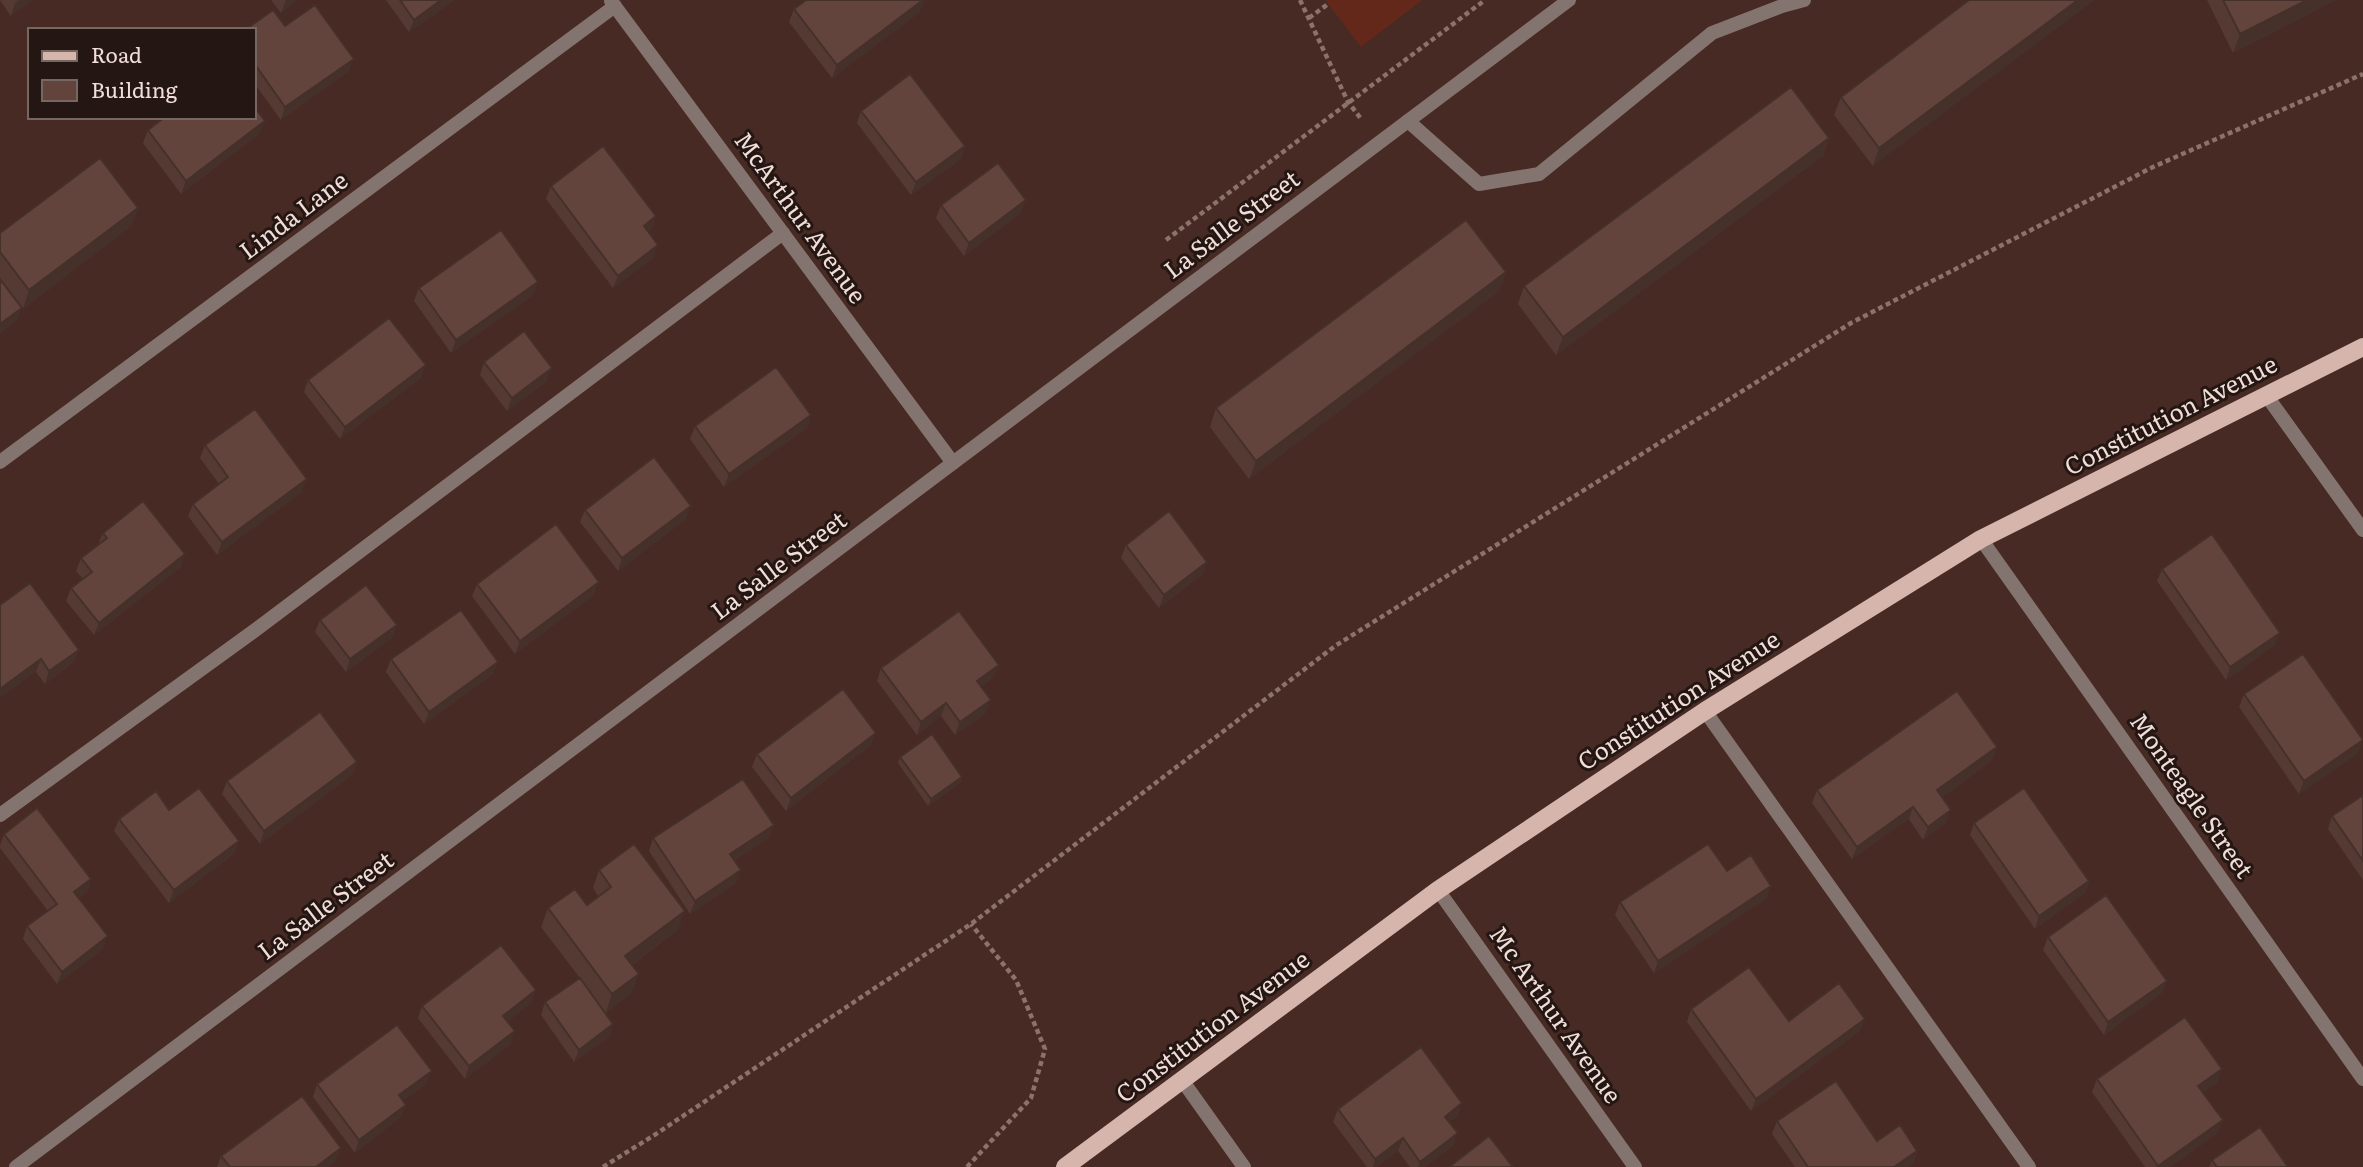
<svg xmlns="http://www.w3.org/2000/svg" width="2363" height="1167" viewBox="0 0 2363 1167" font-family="Literata,serif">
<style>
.green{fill:#64281b}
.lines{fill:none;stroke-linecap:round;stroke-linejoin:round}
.path{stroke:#8b726b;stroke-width:4.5;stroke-dasharray:5 3.5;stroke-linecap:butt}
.service{stroke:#847470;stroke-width:14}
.minor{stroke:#847470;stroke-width:14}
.primary{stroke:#d6b5ad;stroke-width:18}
.wall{fill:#553a34}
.shaded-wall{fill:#45302a}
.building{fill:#63443c;stroke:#45302a;stroke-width:2}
.labels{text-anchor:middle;stroke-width:6;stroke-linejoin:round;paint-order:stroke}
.street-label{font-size:24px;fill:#f2ded9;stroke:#241713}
</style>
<rect width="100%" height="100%" fill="#472a23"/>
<path class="green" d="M1328,0H1422L1361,47L1326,1Z"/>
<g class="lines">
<path class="path" d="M1300,0L1348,102L1362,120
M1309,18L1328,4
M1166,240L1485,0
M603,1167L656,1134L971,924L1335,646L1851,323L2153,167L2363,74
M967,1167L1031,1098L1045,1049L1016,980L971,924"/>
<path class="service" d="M1408,121L1479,184L1539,174L1712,33L1782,6L1804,0
M2266,395L2363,530
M1705,711L2029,1167
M0,815L254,631L783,233
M1182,1080L1244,1167"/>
<path class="minor" d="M611,1L953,463
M0,462L615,6
M1981,539L2363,1079
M1438,890L1635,1167
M16,1167L1569,0"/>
<path class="primary" d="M1065,1167L1438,890L1705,711L1981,539L2363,347"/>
</g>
<path class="wall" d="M0,0H32L11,16Z
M271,0H297L281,13Z
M386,0H455L409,32Z
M1969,0L1873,166L1834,115L1841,97Z
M2207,0H2336L2233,53Z
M794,9L920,12L832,78L789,22Z
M285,26L349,71L281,120L254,83V30Z
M861,111L965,146L961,159L911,195L857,123Z
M148,130L260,133L181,194L143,143Z
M1829,138L1823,156L1556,355L1518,304L1524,286Z
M551,186L656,216L652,229L648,232L654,258L613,288L546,199Z
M941,205L1021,213L964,256L936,218Z
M138,208L131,226L23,309L0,279V233Z
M1506,272L1499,291L1249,479L1210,427L1216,408Z
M538,282L533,295L451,353L414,301L419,288Z
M484,362L547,381L507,411L480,375Z
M421,378L340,439L304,392L308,380Z
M811,415L807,428L724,487L690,439L695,426Z
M205,445L302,492L217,555L188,516L193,504L219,484L200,458Z
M585,510L686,519L618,571L580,522Z
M103,533L181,567L94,635L66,601L71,588L83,579L76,571L81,558L98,544Z
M1126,545L1203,574L1159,608L1121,558Z
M2162,569L2275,645L2226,680L2157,581Z
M477,584L594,595L515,654L472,596Z
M0,605L79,650L74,662L45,684L36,672Z
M320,620L397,625L392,638L346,672L315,632Z
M391,659L493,674L424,724L386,672Z
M881,668L994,677L981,687L986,713L955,735L941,716L917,735L877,681Z
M2244,694L2363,740L2358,753L2299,794L2239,707Z
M871,745L786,811L752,767L757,754Z
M900,757L962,777L960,783L928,806L898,763Z
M1993,760L1942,797L1946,823L1923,840L1909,819L1852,859L1812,803L1817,790Z
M357,762L352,775L260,844L222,794L227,781Z
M2363,795V880L2328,829L2332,816Z
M169,810L239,841L234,854L169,903L114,831L119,819Z
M1974,823L2089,881L2085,893L2035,929L1970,835Z
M4,834L91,879L87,892L79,898L103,949L57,984L23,939L27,926L48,911L0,848V845Z
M653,838H769L734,861L736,883L690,914L649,851Z
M599,870L678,930L632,965V992L606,1013L593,996L613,1024L609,1037L574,1062L541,1015L545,1002L580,978L541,927L548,908L587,905L598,896L593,888Z
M1727,871L1771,886L1766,899L1654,973L1615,915L1620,902Z
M2048,937L2167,981L2162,993L2104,1035L2043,950Z
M536,990L531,1003L508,1021L511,1044L465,1079L418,1018L422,1006Z
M1691,1009L1789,1021L1860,1031L1751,1111L1687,1022Z
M2097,1079L2218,1082L2203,1092L2223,1120L2218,1133L2170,1167H2145L2092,1092Z
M427,1083L403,1101L401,1117L355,1153L313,1097L317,1084Z
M1338,1109L1458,1116L1449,1122L1453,1146L1425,1167H1410L1398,1151L1377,1167H1367L1333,1122Z
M1777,1121L1877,1141L1917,1151L1913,1164L1908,1167H1795L1772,1134Z
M221,1156L336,1161L328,1167H217Z
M2212,1160L2288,1167H2209Z"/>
<path class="shaded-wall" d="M19,0H32L11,16L15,3Z
M286,0H297L281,13Z
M441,0H455L409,32L414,20Z
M923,0H924L920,12L832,78L837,65Z
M2078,0H2095L1873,166L1879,148Z
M2307,0H2336L2233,53L2240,34Z
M354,59L349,71L281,120L285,107Z
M265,121L260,133L181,194L186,181Z
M1829,138L1823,156L1556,355L1563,337Z
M965,146L961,159L911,195L916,182Z
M1026,200L1021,213L964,256L969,243Z
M138,208L131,226L23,309L29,290Z
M656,216L652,229L639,239L644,226Z
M658,245L654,258L613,288L618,276Z
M1506,272L1499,291L1249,479L1256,461Z
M538,282L533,295L451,353L456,340Z
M22,308L17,321L0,334V324Z
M426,365L421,378L340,439L345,427Z
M552,368L547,381L507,411L512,398Z
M811,415L807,428L724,487L729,474Z
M307,479L302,492L217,555L222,542Z
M691,506L686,519L618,571L622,558Z
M185,554L181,567L94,635L99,623Z
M1207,562L1203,574L1159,608L1164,595Z
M599,582L594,595L515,654L520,641Z
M397,625L392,638L346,672L350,659Z
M2280,633L2275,645L2226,680L2230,667Z
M79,650L74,662L45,684L49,671Z
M41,659L36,672L0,698V689Z
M498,662L493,674L424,724L429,712Z
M999,665L994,677L973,694L977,681Z
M991,700L986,713L955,735L960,722Z
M946,703L941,716L917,735L921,722Z
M876,733L871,745L786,811L791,798Z
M2363,740L2358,753L2299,794L2304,781Z
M1997,747L1993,760L1933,803L1937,790Z
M357,762L352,775L260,844L264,831Z
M962,777L960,783L928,806L931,799Z
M1913,807L1909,819L1852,859L1857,847Z
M1951,810L1946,823L1923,840L1928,827Z
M774,825L769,838L725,867L730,854Z
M239,841L234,854L169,903L174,890Z
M741,870L736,883L690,914L695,901Z
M91,879L87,892L70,905L74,892Z
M2089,881L2085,893L2035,929L2039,916Z
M1771,886L1766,899L1654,973L1658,961Z
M685,911L678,930L619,974L625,956Z
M108,936L103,949L57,984L62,972Z
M639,974L632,992L606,1013L612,994Z
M2167,981L2162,993L2104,1035L2108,1022Z
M536,990L531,1003L499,1028L503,1016Z
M1865,1019L1860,1031L1751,1111L1756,1099Z
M613,1024L609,1037L574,1062L579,1050Z
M515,1031L511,1044L465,1079L469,1066Z
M2222,1069L2218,1082L2194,1099L2198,1086Z
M432,1071L427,1083L394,1108L399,1095Z
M1462,1103L1458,1116L1440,1129L1445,1117Z
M406,1105L401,1117L355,1153L359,1140Z
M2223,1120L2218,1133L2170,1167H2158Z
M1458,1133L1453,1146L1425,1167H1418L1420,1162Z
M1403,1138L1398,1151L1377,1167H1373L1375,1159Z
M341,1148L336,1161L328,1167H316Z
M1917,1151L1913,1164L1908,1167H1894Z"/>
<path class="building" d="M400,0H441L414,20Z
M806,0H923L837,65L794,9Z
M1969,0H2078L1879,148L1841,97Z
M2223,0H2307L2240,34Z
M315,5L354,59L285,107L254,63V30H245L273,10L285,26Z
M910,74L965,146L916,182L861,111Z
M1791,87L1829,138L1563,337L1524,286Z
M254,106L265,121L186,181L148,130L165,117H254Z
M603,146L656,216L644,226L658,245L618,276L551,186Z
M100,158L138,208L29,290L0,252V233Z
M998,163L1026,200L969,243L941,205Z
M1466,220L1506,272L1256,461L1216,408Z
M501,230L538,282L456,340L419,288Z
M0,279L22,308L0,324Z
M389,318L426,365L345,427L308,380Z
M524,331L552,368L512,398L484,362Z
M776,367L811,415L729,474L695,426Z
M255,409L307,479L222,542L193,504L228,477L205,445Z
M654,457L691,506L622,558L585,510Z
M143,501L185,554L99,623L71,588L92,572L81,558L107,538L103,533Z
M1169,511L1207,562L1164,595L1126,545Z
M556,524L599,582L520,641L477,584Z
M2212,534L2280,633L2230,667L2162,569Z
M30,583L79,650L49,671L41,659L0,689V605Z
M366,585L397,625L350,659L320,620Z
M461,610L498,662L429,712L391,659Z
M959,611L999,665L977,681L991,700L960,722L946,703L921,722L881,668Z
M2303,654L2363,740L2304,781L2244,694Z
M843,689L876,733L791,798L757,754Z
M1957,691L1997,747L1937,790L1951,810L1928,827L1913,807L1857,847L1817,790Z
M320,712L357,762L264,831L227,781Z
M932,734L962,777L931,799L900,757Z
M743,779L774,825L730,854L741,870L695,901L653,838Z
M199,788L239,841L174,890L119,819L156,791L169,810Z
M2024,788L2089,881L2039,916L1974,823Z
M2363,795V861L2332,816Z
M37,808L91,879L74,892L108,936L62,972L27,926L57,904L4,834Z
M634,844L685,911L625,956L639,974L612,994L548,908L575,889L587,905L611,887L599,870Z
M1708,844L1727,871L1751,855L1771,886L1658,961L1620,902Z
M2106,895L2167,981L2108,1022L2048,937Z
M501,945L536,990L503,1016L515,1031L469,1066L422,1006Z
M1749,967L1789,1021L1839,983L1865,1019L1756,1099L1691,1009Z
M580,978L613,1024L579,1050L545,1002Z
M2185,1017L2222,1069L2198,1086L2223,1120L2158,1166L2097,1079Z
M397,1025L432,1071L399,1095L406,1105L359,1140L317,1084Z
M1421,1047L1462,1103L1445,1117L1458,1133L1420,1162L1403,1138L1375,1159L1338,1109Z
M1836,1081L1877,1141L1900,1125L1917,1151L1894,1167H1808L1777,1121Z
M302,1096L341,1148L316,1167H230L221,1156Z
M2260,1127L2288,1167H2217L2212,1160Z
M1489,1136L1513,1167H1449Z"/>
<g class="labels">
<g class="street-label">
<text transform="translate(294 216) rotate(-37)" y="8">Linda Lane</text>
<text transform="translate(800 218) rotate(54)" y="8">McArthur Avenue</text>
<text transform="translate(1232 225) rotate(-37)" y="8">La Salle Street</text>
<text transform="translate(2171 416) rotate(-27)" y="8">Constitution Avenue</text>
<text transform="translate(779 566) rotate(-37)" y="8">La Salle Street</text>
<text transform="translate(1679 701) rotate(-33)" y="8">Constitution Avenue</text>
<text transform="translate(2191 796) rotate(55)" y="8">Monteagle Street</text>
<text transform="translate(326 906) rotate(-37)" y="8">La Salle Street</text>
<text transform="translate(1555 1015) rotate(55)" y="8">Mc Arthur Avenue</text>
<text transform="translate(1213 1027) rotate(-37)" y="8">Constitution Avenue</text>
</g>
</g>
<rect x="28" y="28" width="228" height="91" fill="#241713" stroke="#766762" stroke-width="2"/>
<rect x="42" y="51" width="35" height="10" fill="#d6b5ad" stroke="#766762" stroke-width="2"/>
<text x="91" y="63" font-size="21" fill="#f2ded9">Road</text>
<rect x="42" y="80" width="35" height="21" fill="#63443c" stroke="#766762" stroke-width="2"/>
<text x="91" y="98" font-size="21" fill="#f2ded9">Building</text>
</svg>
